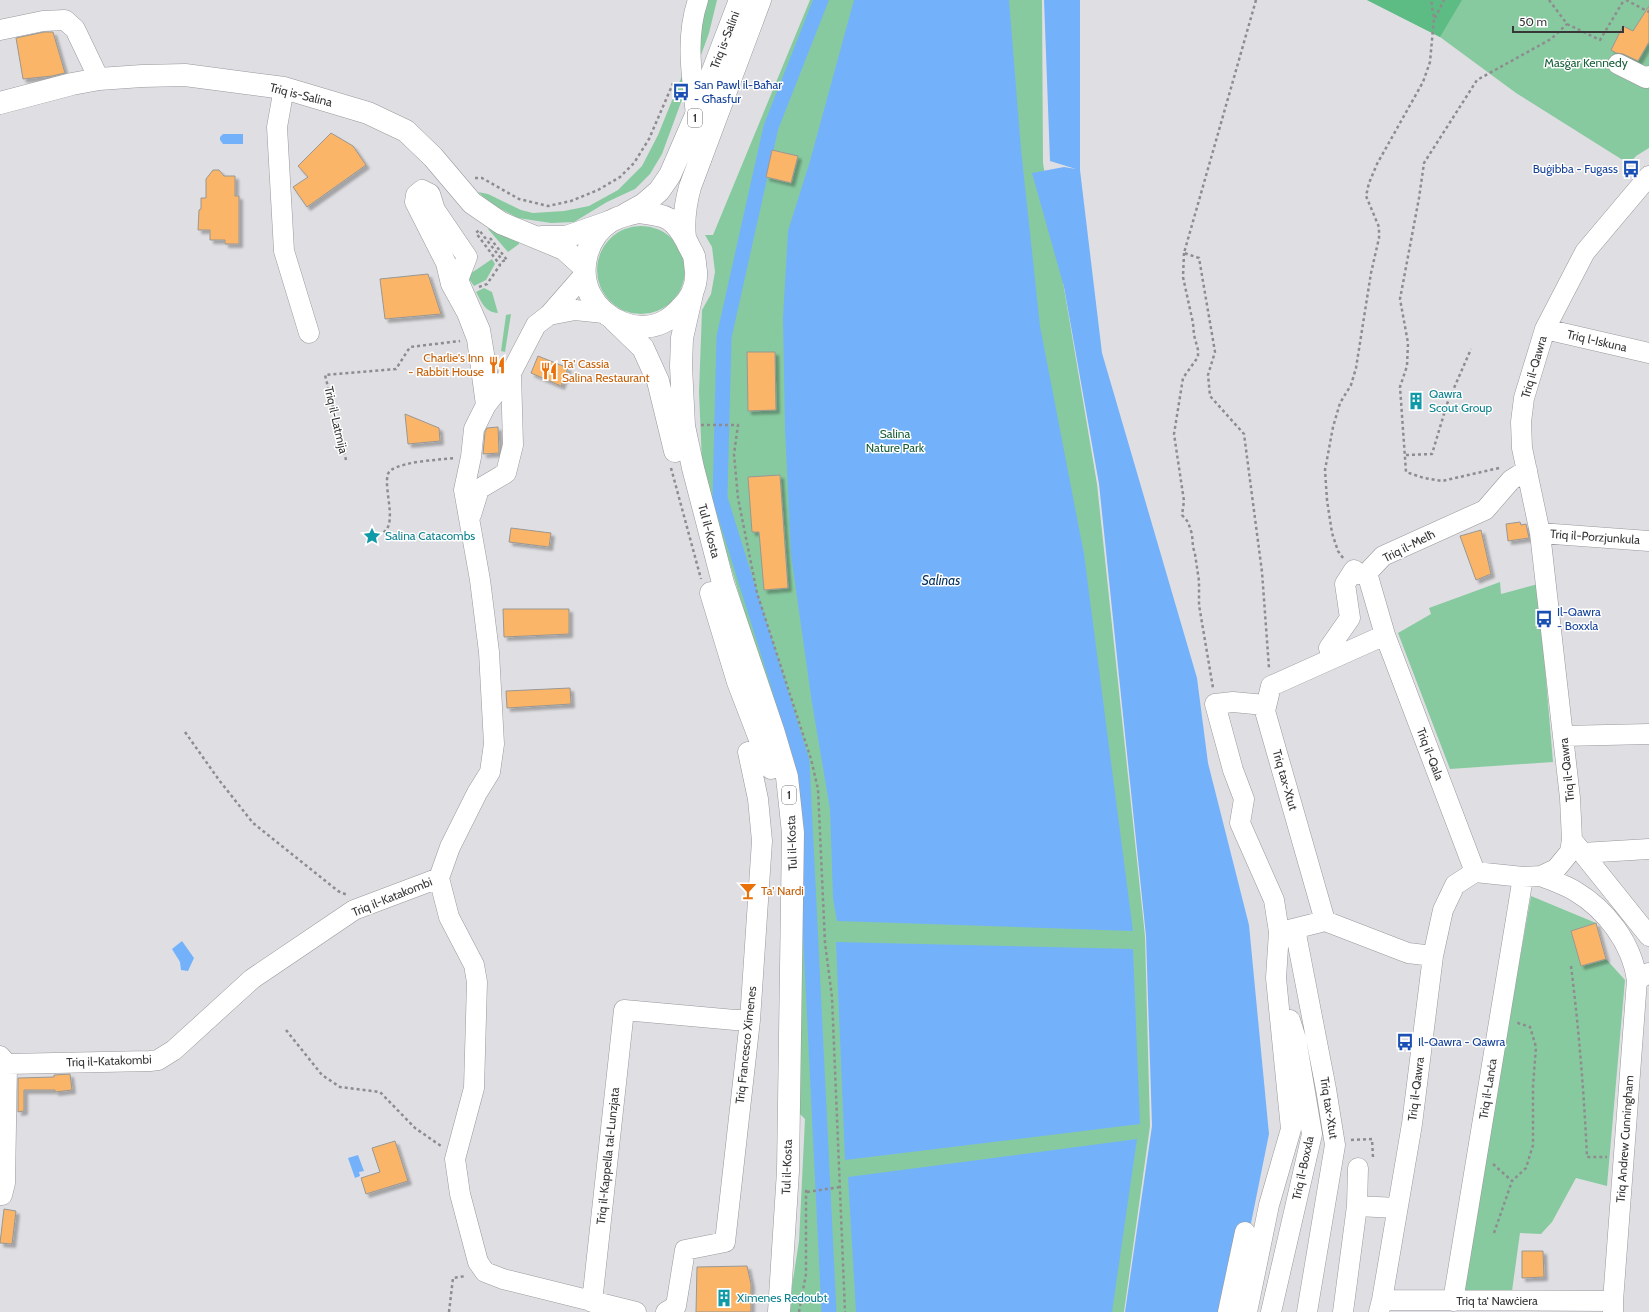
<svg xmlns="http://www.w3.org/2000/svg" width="1649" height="1312" viewBox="0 0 1649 1312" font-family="Cabin,sans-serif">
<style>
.green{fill:#88ca9f}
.forest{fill:#5cbc83}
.water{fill:#73b2fb}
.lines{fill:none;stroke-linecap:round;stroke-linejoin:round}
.canal{stroke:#73b2fb;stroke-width:15}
.building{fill:#fab567;stroke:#999794;filter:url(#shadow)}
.minor-casing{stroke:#98989c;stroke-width:21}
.major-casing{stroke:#98989c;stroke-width:23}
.highway-casing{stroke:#98989c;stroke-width:23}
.path{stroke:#8d8d90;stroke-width:2.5;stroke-dasharray:3 3;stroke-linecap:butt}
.minor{stroke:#fff;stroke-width:20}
.major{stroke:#fff;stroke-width:22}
.highway{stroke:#fff;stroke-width:22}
.labels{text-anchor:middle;stroke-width:3;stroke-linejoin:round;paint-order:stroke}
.shield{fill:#fff;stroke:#737374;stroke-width:1}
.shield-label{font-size:11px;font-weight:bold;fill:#373738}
.street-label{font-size:12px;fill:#373738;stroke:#fff}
.park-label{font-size:12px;fill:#185e39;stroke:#fff}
.transit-label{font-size:12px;fill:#164399;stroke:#fff;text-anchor:start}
.food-label{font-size:12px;fill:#c56008;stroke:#fff;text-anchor:start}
.culture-label{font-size:12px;fill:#0d838f;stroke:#fff;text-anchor:start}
.water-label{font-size:13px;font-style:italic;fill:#063562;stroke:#fff}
</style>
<defs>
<filter id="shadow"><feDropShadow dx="3.5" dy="3.5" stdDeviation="1" flood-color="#0004"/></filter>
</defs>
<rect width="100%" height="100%" fill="#dfdfe3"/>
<path class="green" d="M705,0H717L709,33L700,58V19Z
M810,0H1042L1043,163L1097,484L1145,936L1150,1126L1124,1312H788L799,1241L805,1119L800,1114L792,769L710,498L702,463L699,392L702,310L711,294L715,272L712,247L705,235H713Z
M1367,0H1649V148L1636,156L1629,164L1516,93L1440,37Z
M686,66L687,86L662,154L650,174L635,189L607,202L574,222L551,223L518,218L491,204L478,192L488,194L521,210L533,213L564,211L589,206L618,190L642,166L658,135Z
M597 270a44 44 0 1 1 88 0a44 44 0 1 1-88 0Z
M491,227L519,242V244L508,252L488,229Z
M492,259L495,264L486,280L474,286L467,276Z
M484,288L492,292L498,313C485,312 482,303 476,292Z
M511,314L505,352L501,351L506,315Z
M1500,582L1501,594L1538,584L1553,762L1450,769L1398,633L1431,614L1429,608Z
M1531,896L1596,923L1571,931L1581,966L1606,959L1625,980L1607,1186L1576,1178L1552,1222L1541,1234L1520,1233L1512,1291L1461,1292Z"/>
<path class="forest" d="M1367,0H1462L1440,37Z"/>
<path class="water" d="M854,0H1009L1021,149L1040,326L1084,554L1133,931L837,921L833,898L830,809L812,703L791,555L785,429L783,318L788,231L810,161Z
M1044,0H1080V170L1102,353L1197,678L1208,763L1249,925L1269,1134L1247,1243L1221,1312H1125L1152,1126L1146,936L1099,484L1064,287L1032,173L1064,167L1076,169L1050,161Z
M223,134H243V144H223L220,140V137Z
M182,941L194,958L188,971L181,970L180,962L172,949Z
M836,942L1133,949L1140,1124L845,1160Z
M1137,1139L1112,1312H856L848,1177Z
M358,1155L364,1171L359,1172L360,1176L355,1178L348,1158Z"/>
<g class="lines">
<path class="canal" d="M821,0L771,127L724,337L720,498L802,761L829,1312"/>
</g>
<path class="building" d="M1649,6V42L1638,61L1623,54L1616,53L1611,50L1623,26L1633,31Z
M44,32H53L65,73L52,76L23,79L16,38Z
M331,133L353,146L366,165L307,207L293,187L308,177L298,166Z
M772,150L798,156L791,183L766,177Z
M213,170H219L224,176H235V196H239V244H225V240H210V230H198L199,210L201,209V198H206V179Z
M428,274L441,314L385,319L380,279Z
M747,352H775L776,410L748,411Z
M538,356L568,368L561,386L531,373Z
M405,414L439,428L440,441L408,444Z
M498,427L499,453L483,454L485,432L487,428Z
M780,475L788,588L764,590L759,532H752L748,477Z
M1520,522L1521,525L1526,524L1529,538L1508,541L1506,524Z
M511,528L551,533L549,547L509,542Z
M1481,530L1491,574L1476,580L1460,536Z
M503,609H569V634L504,637Z
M570,688L571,704L507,708L506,691Z
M1596,923L1606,959L1581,966L1571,931Z
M70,1074L72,1090L55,1092V1090H24V1111L18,1112V1078L54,1077V1075Z
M395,1141L408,1181L366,1194L361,1178L380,1172L372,1148Z
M4,1209L16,1211L12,1244L0,1243Z
M1522,1251H1543L1544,1277L1522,1278Z
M747,1266L751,1284V1312H696L697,1267Z"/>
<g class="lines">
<g class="minor-casing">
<path id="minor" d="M0,30L43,21L65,20L75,29L99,79
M1618,64L1646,78L1649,76
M284,88L277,127L284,251L309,333
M696,115C692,76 685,38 698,0
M584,275L549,315L575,310L604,313
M1545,329L1649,353
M486,405L477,339L467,313L451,284L446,263L415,202L416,195L422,190L430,194L435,210L467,257L458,280L480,330L488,378L497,392
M471,515L479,489L506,473L513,445L511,373
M1540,533L1649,541
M1333,658L1329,648L1350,618L1345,584L1354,570L1360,574L1367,573
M1563,736L1649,734
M1572,840L1649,936
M1582,853L1649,849
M1475,872L1385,635L1367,573L1383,556L1485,510L1511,480L1527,470
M1541,876C1553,881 1565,885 1575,891C1607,910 1632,944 1637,980
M439,878L449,917L474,965L477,982L474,1088L455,1159L460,1194L478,1262L485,1272L503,1279L636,1312
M1325,921L1265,711L1271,686L1385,635
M1295,929L1326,1089L1335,1145L1307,1312
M1281,932L1325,921L1408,953L1433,956
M0,1056L7,1064L150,1061L158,1060L174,1050L252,979L354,910L439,878L450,847L477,793L490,772L494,744L489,652L480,580L464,490L471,457L474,429L486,405L511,373L536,325L549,315
M0,1195H2L5,1183L7,1064
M1357,1206L1397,1208
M1382,1300L1613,1301
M1453,1301L1523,877
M592,1302L624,1010L735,1020H750
M666,1312L676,1306L685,1250L725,1242L750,1020L762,841L758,799L748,752
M1228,1312L1245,1232
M1247,1312L1269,1205L1291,1129L1276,978L1279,932L1274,900L1240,823L1244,799L1233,770L1215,704L1233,702L1265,705
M1271,1312L1312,1134L1296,1039L1290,1020
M1343,1312L1357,1206L1358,1168
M1379,1312L1382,1300L1412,1124L1433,956L1443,910L1455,885L1475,872L1523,877L1541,876L1556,869L1570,852L1572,840L1570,798L1540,533L1522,448L1521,422L1524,398L1545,329L1585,252L1649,176
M1613,1312V1301L1637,980L1649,973"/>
</g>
<g class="major-casing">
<path id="major" d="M0,103L72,84L99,79L142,76L185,75L284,88L368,113L406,131L433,157L472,203L501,223L564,249L584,267
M542,237H566L609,222"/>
</g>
<g class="highway-casing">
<path id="highway" d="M639,212C666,215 674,217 687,242C689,247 692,251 694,256C695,260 695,266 696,271C697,285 691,299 680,309C676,313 672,317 667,320C639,337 603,320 590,294C578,269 587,236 611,221C620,216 629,214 639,212Z
M626,214L644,204L659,191L670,175L696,115L740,0
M685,238C683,220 685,205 690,187L760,0
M692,294L682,338L681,366L684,426L693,468L723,583L773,730L787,777L793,833L788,1171L779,1312
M614,320L643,348L658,381L675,451
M711,593L738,682L771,768"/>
</g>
<path class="path" d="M1256,0L1184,253L1199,258L1215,352L1208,375L1210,396L1244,434L1262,572L1269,668
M1549,0L1567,24L1600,40L1624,0
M1626,0L1649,12
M1435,18L1444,0
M475,178H482L519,199L548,206L571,201L598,190L620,177L634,163L649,139L674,81
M1184,253L1183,277L1193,323L1194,335L1198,350V357L1183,378L1174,434L1184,501L1182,515L1188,522L1192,534L1193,547L1195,554L1199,581V605L1213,688
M479,287L487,284L500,265L476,233L479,230L503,261L507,260L490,238
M701,425H738L734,454L738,498L757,593L811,759L818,789L825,943L832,997L845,1312
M1406,455L1432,454L1447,404L1471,349
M346,460L325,375L396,369L410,347L460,341
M671,468L701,579
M1499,468L1442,481L1424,478L1406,472L1400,387L1407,366L1408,343L1400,299L1419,198L1424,163L1477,80L1551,39L1567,24
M372,536C375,535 380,534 384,532C399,521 379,478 391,470C405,461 438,460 455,458
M1343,558L1338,551L1332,533L1327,500L1325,470L1333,427L1340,403L1351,385L1356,368L1371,273L1379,238V227L1366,196L1369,183L1377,164L1423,82L1430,62L1434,18L1431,0
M185,732L219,780L253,823L338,891L347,895
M1571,966C1579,1030 1584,1093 1587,1157H1607
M286,1030L322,1075L340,1087L380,1092L415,1128L441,1146
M1351,1140L1372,1139L1373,1158
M1493,1164L1512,1181L1526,1168L1533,1145V1086L1536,1047L1530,1027L1515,1022
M807,1192L840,1187
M1494,1233L1512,1181
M449,1312L453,1278L466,1276
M799,1312L806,1274V1187"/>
<use href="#minor" class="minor"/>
<use href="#major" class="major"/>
<use href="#highway" class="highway"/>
</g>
<defs>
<g id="bus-bare" transform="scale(1.38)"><path d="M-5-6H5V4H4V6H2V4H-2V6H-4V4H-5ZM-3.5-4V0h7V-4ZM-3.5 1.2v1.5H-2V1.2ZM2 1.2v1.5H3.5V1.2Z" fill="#1a4fb4" stroke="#fff" stroke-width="2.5" paint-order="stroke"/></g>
<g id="restaurant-bare" transform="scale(1.38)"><path d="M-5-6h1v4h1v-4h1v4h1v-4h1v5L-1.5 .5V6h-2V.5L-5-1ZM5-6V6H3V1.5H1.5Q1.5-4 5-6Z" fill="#e8710a" stroke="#fff" stroke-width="2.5" paint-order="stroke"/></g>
<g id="building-bare" transform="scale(1.38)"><path d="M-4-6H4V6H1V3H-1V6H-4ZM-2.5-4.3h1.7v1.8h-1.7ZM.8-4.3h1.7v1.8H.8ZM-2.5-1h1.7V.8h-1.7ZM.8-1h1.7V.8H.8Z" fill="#0f9aa8" stroke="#fff" stroke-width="2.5" paint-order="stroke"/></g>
<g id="sight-bare" transform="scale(1.38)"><path d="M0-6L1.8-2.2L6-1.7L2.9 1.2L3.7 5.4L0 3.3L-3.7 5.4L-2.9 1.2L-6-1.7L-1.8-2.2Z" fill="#0f9aa8" stroke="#fff" stroke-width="2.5" paint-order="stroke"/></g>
<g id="bar-bare" transform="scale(1.38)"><path d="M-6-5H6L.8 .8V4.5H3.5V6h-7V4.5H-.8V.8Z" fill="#e8710a" stroke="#fff" stroke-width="2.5" paint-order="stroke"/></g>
</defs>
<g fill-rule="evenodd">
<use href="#bus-bare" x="681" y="92"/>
<use href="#bus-bare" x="1631" y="169"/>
<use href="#restaurant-bare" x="497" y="365"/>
<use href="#restaurant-bare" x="549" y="371"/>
<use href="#building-bare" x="1416" y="401"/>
<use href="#sight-bare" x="372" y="536"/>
<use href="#bus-bare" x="1544" y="619"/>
<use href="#bar-bare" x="748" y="891"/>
<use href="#bus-bare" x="1405" y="1042"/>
<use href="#building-bare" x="724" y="1298"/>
</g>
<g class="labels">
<g class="shield">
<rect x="688" y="109" width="14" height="18" rx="3"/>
<rect x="782" y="786" width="14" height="18" rx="3"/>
</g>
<g class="shield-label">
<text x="695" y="122">1</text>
<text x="789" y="799">1</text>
</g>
<g class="street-label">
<text transform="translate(725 40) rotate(-69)" y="4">Triq is-Salini</text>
<text transform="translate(301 95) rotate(14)" y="4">Triq is-Salina</text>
<text transform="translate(1597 341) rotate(13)" y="4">Triq l-Iskuna</text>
<text transform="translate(1534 367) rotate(-74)" y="4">Triq il-Qawra</text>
<text transform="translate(336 420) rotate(77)" y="4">Triq il-Latmija</text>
<text transform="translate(709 531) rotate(75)" y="4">Tul il-Kosta</text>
<text transform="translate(1595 537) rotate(4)" y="4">Triq il-Porzjunkula</text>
<text transform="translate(1409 546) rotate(-27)" y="4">Triq il-Melħ</text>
<text transform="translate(1430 754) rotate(69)" y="4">Triq il-Qala</text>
<text transform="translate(1567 770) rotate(-96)" y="4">Triq il-Qawra</text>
<text transform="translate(1285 780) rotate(74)" y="4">Triq tax-Xtut</text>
<text transform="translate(792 843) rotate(-92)" y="4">Tul il-Kosta</text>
<text transform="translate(392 897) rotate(-22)" y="4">Triq il-Katakombi</text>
<text transform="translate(746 1045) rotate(-84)" y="4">Triq Francesco Ximenes</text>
<text transform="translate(109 1061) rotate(-2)" y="4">Triq il-Katakombi</text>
<text transform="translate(1416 1089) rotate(-83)" y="4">Triq il-Qawra</text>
<text transform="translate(1488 1089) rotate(-81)" y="4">Triq il-Lanċa</text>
<text transform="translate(1329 1108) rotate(81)" y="4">Triq tax-Xtut</text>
<text transform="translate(1625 1139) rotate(-86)" y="4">Triq Andrew Cunningham</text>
<text transform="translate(608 1156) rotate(-84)" y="4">Triq il-Kappella tal-Lunzjata</text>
<text transform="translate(787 1167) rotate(-88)" y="4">Tul il-Kosta</text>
<text transform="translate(1303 1168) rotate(-78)" y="4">Triq il-Boxxla</text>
<text x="1497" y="1305">Triq ta‘ Nawċiera</text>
</g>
<g class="park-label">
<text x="1586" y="67">Masġar Kennedy</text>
<text x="895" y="438">Salina<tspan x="895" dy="14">Nature Park</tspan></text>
</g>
<g class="transit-label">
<text x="694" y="89">San Pawl il-Baħar<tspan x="694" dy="14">- Għasfur</tspan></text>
<text x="1618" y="173" text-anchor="end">Buġibba - Fugass</text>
<text x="1557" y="616">Il-Qawra<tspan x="1557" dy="14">- Boxxla</tspan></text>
<text x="1418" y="1046">Il-Qawra - Qawra</text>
</g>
<g class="food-label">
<text x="484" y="362" text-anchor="end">Charlie's Inn<tspan x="484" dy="14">- Rabbit House</tspan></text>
<text x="562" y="368">Ta' Cassia<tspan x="562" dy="14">Salina Restaurant</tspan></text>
<text x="761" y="895">Ta' Nardi</text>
</g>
<g class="culture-label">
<text x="1429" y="398">Qawra<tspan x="1429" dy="14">Scout Group</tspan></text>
<text x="385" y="540">Salina Catacombs</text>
<text x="737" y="1302">Ximenes Redoubt</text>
</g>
<g class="water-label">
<text x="941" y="585">Salinas</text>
</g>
</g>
<path d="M1513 26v6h110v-6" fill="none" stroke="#373738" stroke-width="2"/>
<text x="1519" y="26" font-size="12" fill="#373738" stroke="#ffffff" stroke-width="3" paint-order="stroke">50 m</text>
</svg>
